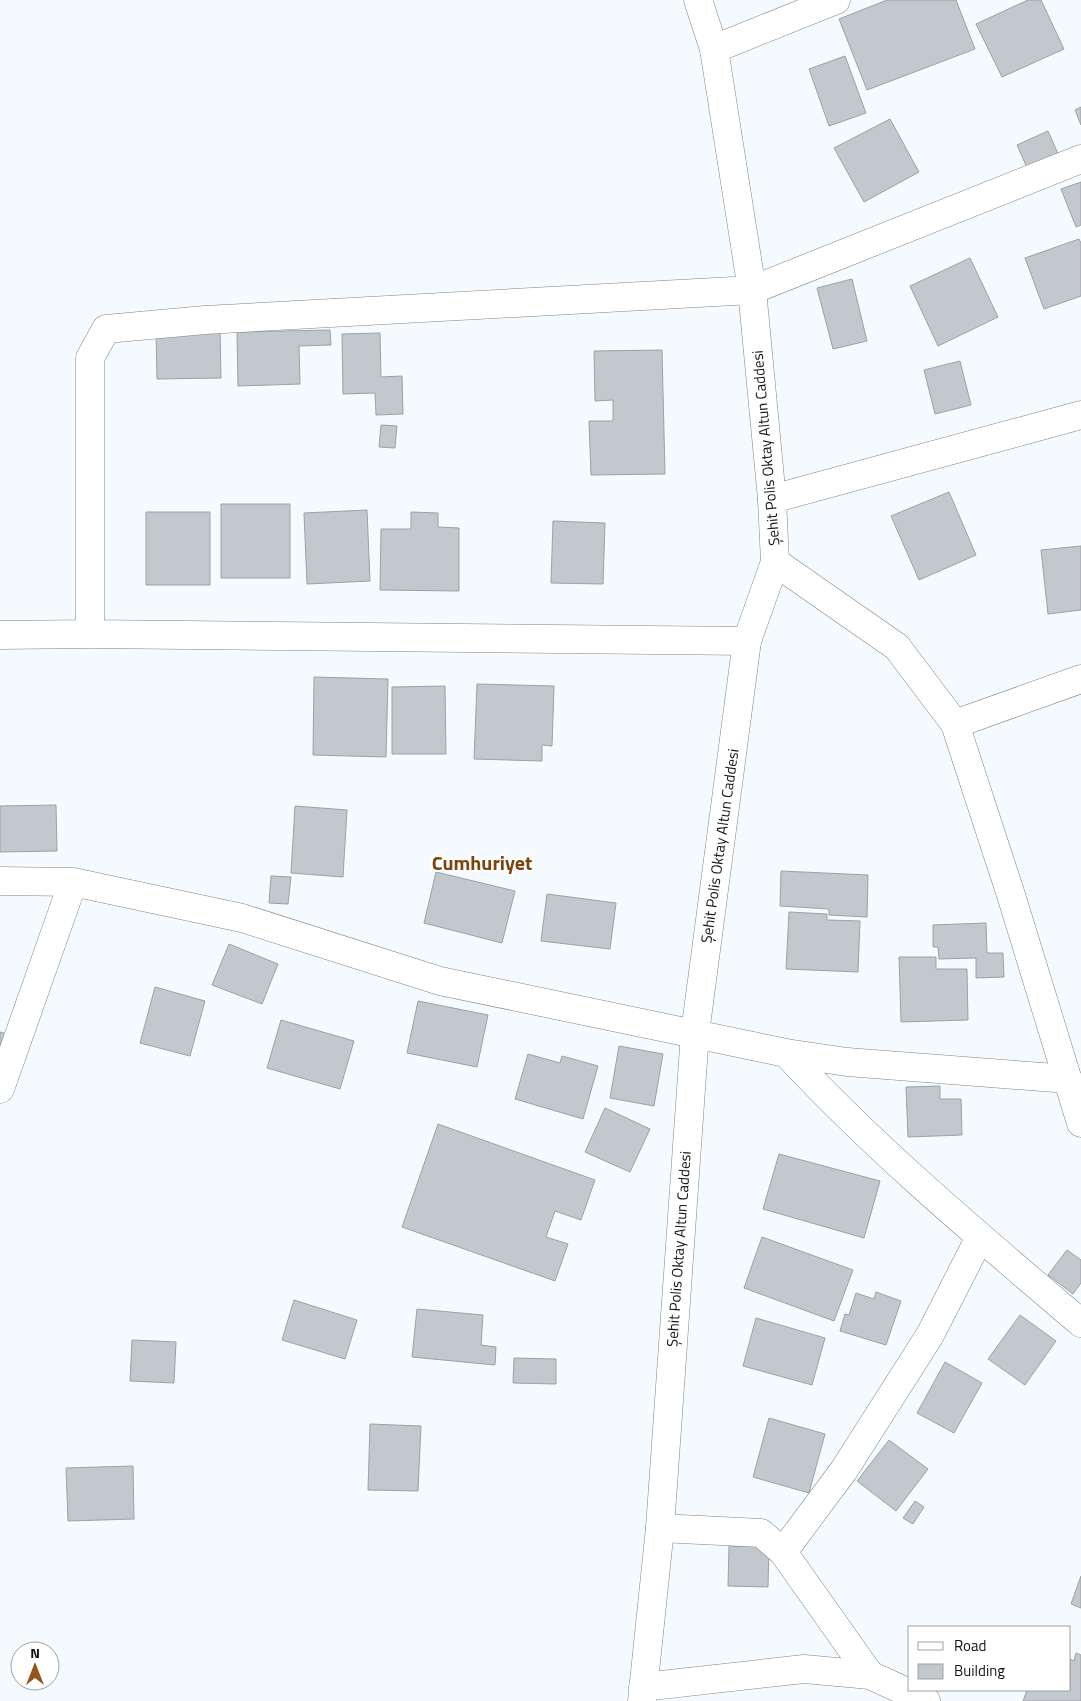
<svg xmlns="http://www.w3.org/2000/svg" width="1081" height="1701" viewBox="0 0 1081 1701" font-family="'Titillium Web',sans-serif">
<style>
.building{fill:#c3c8cc;stroke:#9ca1a5}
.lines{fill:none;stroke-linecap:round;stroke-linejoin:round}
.street-casing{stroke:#808488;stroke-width:29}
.secondary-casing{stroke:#808488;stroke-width:29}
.street{stroke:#fff;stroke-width:28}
.secondary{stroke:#fff;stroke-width:28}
.labels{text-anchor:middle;stroke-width:4;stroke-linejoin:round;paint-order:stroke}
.street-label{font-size:15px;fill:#121415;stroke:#fff}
.district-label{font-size:20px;font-weight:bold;fill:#7d450e;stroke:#fff}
</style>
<rect width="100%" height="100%" fill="#f5fafe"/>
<path class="building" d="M887,0H956L975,49L867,90L839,19Z
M1028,0H1041L1064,49L1002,77L976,24Z
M845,56L866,113L829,126L809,69Z
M1081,107V125L1075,110Z
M890,119L919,172L864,202L834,148Z
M1048,131L1059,156L1028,170L1017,145Z
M1081,182V225L1076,227L1061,189Z
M1079,239L1081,243V296L1044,309L1025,258Z
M970,258L998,317L938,346L910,286Z
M852,279L867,341L833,349L817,288Z
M220,329L221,378L157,379L156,330Z
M330,330L331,345L299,346L300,384L238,386L237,332Z
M380,333L381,377L402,376L403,414L376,415L375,393L343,394L342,334Z
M662,350L665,474L591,475L589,421H613V400L595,401L594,351Z
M960,361L971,405L935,414L924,370Z
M381,425L397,426L395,448L379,447Z
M949,492L976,555L919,580L891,516Z
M221,504H290V578H221Z
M367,510L370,581L307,584L304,513Z
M146,512H210V585H146Z
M411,512L438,513V527L459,528V591L380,590L381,529H411Z
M553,521L605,523L603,584L551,583Z
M1081,546V610L1048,614L1041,550Z
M314,677L388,679L386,757L313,755Z
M477,684L554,686L552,746L542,745V761L474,759Z
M445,686L446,754H392V687Z
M56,805L57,851L0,852V806Z
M295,806L347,810L343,877L291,873Z
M781,871L868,875L867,917L829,915V909L780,906Z
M436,872L515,891L502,943L424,923Z
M271,876L291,877L288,904L269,903Z
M547,894L616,903L610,949L541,941Z
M789,912L827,914V920L860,921L858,972L786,969Z
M986,923L987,953H1003L1004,977L976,978V958L939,959L938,947H933V925Z
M229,944L278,964L262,1004L212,985Z
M899,957H936V969H967L968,1020L901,1022Z
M155,987L205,1001L190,1056L140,1043Z
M418,1001L488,1015L477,1067L407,1053Z
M281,1020L354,1041L340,1089L267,1068Z
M0,1032L7,1034L0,1055Z
M619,1046L663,1054L654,1106L610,1098Z
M528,1054L560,1063L562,1056L598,1066L583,1119L515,1099Z
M940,1086V1099H961L962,1135L908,1137L906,1087Z
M605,1108L650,1129L630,1172L585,1152Z
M438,1124L595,1180L581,1220L555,1211L546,1237L568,1244L555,1281L402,1227Z
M779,1154L880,1181L864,1238L763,1209Z
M762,1237L853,1270L834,1321L744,1288Z
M1067,1250L1081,1260V1283L1073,1294L1048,1275Z
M876,1292L901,1301L886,1345L840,1331L845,1314L849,1315L856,1293L874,1299Z
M294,1300L357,1320L345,1359L282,1340Z
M417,1309L483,1315L481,1345L496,1347L495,1365L412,1357Z
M1020,1315L1056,1341L1025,1385L988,1359Z
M756,1318L825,1338L812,1385L743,1366Z
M132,1340L176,1342L174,1383L130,1381Z
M514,1358L556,1359V1384L513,1383Z
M945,1362L982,1383L954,1433L917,1413Z
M769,1418L825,1434L809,1493L753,1477Z
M370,1424L421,1426L418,1491L368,1490Z
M889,1440L928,1469L896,1511L857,1481Z
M133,1466L134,1519L68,1521L66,1468Z
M915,1501L924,1507L913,1524L903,1518Z
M729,1546L769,1547L768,1587L728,1586Z
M1081,1576V1608L1071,1604Z
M1076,1653L1081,1655V1701H1023L1027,1690H1070V1659L1074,1661Z"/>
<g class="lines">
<g class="street-casing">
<path id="street" d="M714,49L836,0
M772,499L1081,415
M775,562L897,647L955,724L1011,895L1081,1123
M90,634V358L106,329L205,320L752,290L1081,159
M0,635L90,634L747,641
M955,724L1081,679
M0,881L73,882L242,918L440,981L786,1053L847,1062L1068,1079
M786,1053C877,1151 980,1237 1081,1323
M0,1089L73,882
M660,1528L761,1533L783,1552L870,1675
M783,1552L844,1470L930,1335L980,1237
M643,1687L804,1669L870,1675L926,1701"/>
</g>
<g class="secondary-casing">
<path id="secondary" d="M642,1701L660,1528L695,1033L747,641L775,562L772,499L752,290L714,49L698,0"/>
</g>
<use href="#street" class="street"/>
<use href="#secondary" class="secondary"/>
</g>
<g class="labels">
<g class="street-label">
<text transform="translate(766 448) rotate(-95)" y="5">Şehit Polis Oktay Altun Caddesi</text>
<text transform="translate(720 846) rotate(-82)" y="5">Şehit Polis Oktay Altun Caddesi</text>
<text transform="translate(679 1249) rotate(-86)" y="5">Şehit Polis Oktay Altun Caddesi</text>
</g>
<g class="district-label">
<text x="482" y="870">Cumhuriyet</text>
</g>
</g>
<rect x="908" y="1626" width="162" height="65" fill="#ffffff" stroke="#a0a1a1"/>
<rect x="918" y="1642" width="25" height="8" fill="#ffffff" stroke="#a0a1a1"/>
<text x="954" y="1651" font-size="15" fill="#121415">Road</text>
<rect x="918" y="1664" width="25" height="15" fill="#c3c8cc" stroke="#a0a1a1"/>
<text x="954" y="1676" font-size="15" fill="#121415">Building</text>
<g transform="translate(35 1666)"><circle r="24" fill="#ffffff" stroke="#a0a1a1"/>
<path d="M0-4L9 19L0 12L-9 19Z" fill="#93551b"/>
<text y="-8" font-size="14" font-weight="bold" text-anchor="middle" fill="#121415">N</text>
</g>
</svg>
